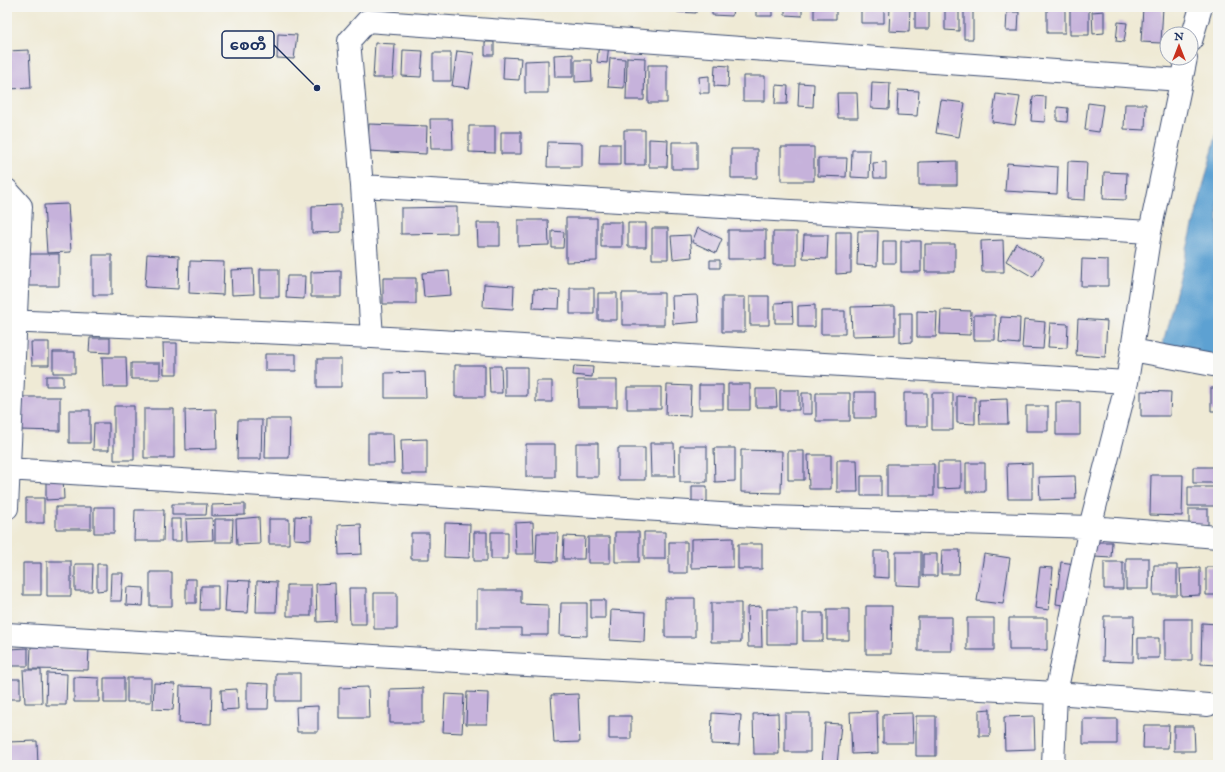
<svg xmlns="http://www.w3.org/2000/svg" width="1225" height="772" viewBox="0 0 1225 772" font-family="'IM FELL English','Noto Sans Myanmar',serif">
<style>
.water{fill:#5da1d2;stroke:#3c6898}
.building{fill:#c6b2db}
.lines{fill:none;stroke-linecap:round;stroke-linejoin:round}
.minor-casing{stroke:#3b4b70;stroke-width:24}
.minor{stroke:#fff;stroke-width:22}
.leader{fill:none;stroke:#1b2f5e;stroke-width:1.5}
.callout-dot{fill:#1b2f5e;stroke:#f6f6f2;stroke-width:1.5}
.callout{fill:#f6f6f2;stroke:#1b2f5e;stroke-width:1.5}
.callout-label{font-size:15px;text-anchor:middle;font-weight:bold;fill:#1b2f5e}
</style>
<rect width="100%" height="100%" fill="#f6f6f2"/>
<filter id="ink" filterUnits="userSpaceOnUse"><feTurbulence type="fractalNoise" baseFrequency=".025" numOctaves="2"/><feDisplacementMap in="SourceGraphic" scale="8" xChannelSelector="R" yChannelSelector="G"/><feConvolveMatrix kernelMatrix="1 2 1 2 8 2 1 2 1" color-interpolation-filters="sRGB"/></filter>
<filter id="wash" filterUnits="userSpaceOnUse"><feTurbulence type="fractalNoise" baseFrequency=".012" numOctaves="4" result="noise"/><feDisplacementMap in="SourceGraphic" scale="16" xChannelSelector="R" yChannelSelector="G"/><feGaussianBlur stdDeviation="0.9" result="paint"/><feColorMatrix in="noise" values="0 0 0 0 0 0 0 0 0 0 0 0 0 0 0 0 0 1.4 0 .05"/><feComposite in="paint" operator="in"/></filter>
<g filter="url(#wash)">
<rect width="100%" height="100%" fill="#efead5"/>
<path class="water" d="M1218,129V356L1161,351Z"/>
<g id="blocks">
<path class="building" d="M653,7H669V10L653,9Z
M678,7H697L696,13L677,12Z
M712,7H733L732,16L712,15Z
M756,7H772V16H756Z
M785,7H802V16L785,15Z
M814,7H836V19H814Z
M861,7H884V23H861Z
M890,7H910L909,32L889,31Z
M915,7H929V29H915Z
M964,7H973V39H964Z
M1047,7H1065V33H1047Z
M1070,7H1089V35H1070Z
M1143,7H1163L1161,43L1141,42Z
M945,9H959V31L945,30Z
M1104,11V33L1093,34L1092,12Z
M1007,12H1019L1018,31H1006Z
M1118,22L1127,23L1124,42L1116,41Z
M278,34L297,35L294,59L277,58Z
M485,42H494V55H485Z
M599,42L609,43L607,63L597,62Z
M375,43L395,44L393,78H373Z
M29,50L31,88L7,89V51Z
M403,50L423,51L421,77L402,76Z
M457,51L474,53L469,88L452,86Z
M433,53H451V81H433Z
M573,54V77H555L554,55Z
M504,57L521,58L519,80L503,79Z
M627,57L645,58L644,100H626Z
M610,58L625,59L624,88L608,87Z
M548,60V93H525V61Z
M575,60H591L592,81L575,82Z
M648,65H667V103H648Z
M715,65L729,66L728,87L714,86Z
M709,76V93H700L699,77Z
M743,76H765V101H743Z
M872,82L890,83L889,109L871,108Z
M799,83L814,84L813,107L798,106Z
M776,85L788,86L787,104H775Z
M898,90L919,91L917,116L897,115Z
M837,93H857L858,118H838Z
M996,94L1020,97L1015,125L992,122Z
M1033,96L1046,97L1045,122L1031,121Z
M941,100L965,103L959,137L936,133Z
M1088,103L1103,105L1099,132L1085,130Z
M1125,104H1146L1145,130L1124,129Z
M1057,107L1068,108L1067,122L1057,121Z
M430,119H452L453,149H431Z
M369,124L427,126L426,154L368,151Z
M469,126H495V153L469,152Z
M624,130H645V165H624Z
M501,132H521V154H501Z
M649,139L668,140L667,167H649Z
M548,142L582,143V167H547Z
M672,142H697V169H672Z
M600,144H620V165H599Z
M781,147H814V181H781Z
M731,149H757V178H731Z
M852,150H870L869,178L851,177Z
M818,158H847L846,177L818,176Z
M957,161V185H919V162Z
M1068,161L1087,162L1085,200L1067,199Z
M886,162V178H874L873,163Z
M1007,163L1058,167L1057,194L1005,191Z
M1104,172L1127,173L1126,200L1103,199Z
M68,204L71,252L47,253L44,205Z
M341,205V232L312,233V206Z
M457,207V233L401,234V208Z
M566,218H597V261L566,262Z
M518,220H548L549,245L518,246Z
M601,222H622V247H601Z
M477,223H500V246H478Z
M628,223H646V247H628Z
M652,228H668V259H652Z
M698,228L722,239L716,253L692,242Z
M728,230H766V259H728Z
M552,231L564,232L563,248H552Z
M858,231H878L877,266L857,265Z
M773,232H797V265H773Z
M836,232H851V273L836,274Z
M690,235L692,257L673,259L671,236Z
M804,235H828L827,259L803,258Z
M1003,240L1004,272H982L981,241Z
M883,241H896V263H883Z
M901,241H921V272H901Z
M1016,243L1044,259L1033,277L1006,261Z
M925,244H955V272H925Z
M23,254H59V286H23Z
M147,254L179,256L178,289L145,287Z
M93,255H112V295H93Z
M1082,259L1108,260V286H1081Z
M710,260H720V268H710Z
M190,261L224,262L223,295L189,293Z
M253,269L254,294L232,295L231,270Z
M260,269H279V297H260Z
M341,271V297H311V272Z
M449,271L451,295L424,297L422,273Z
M287,276H305L304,299L286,298Z
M383,278H416V304H383Z
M484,284L514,286L513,309L483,307Z
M570,288H594V314H570Z
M534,289L560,291L559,309L533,308Z
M598,293H617V320H598Z
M622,293H664V325H622Z
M697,295L699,322L673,324L672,296Z
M750,296H769V325H750Z
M722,297H745V332H722Z
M792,302L793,323H775V303Z
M815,305V327H798V306Z
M895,306V335L852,336L851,307Z
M941,310L971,311L970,335L940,334Z
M821,311H845V334H821Z
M917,311L937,312L936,337H917Z
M900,313H912V342L900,343Z
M974,315H995V340H974Z
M1001,317L1020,318L1019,344L999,342Z
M1078,319L1107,321L1105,357L1076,355Z
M1024,320L1045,322L1043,349L1022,348Z
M1050,323L1068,324L1067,348L1048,347Z
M90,338H110V353L89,352Z
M31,342H49V365H32Z
M163,343H177V374H164Z
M53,352H75V373H53Z
M265,354H296V371H265Z
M102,357H126L127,387H103Z
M317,359H341V387H317Z
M131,363H160V379H131Z
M455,365H485V397H455Z
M489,366H501L502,393H490Z
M574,366L593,367L592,377L573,375Z
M505,367H527V396H505Z
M425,372L426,398H385V373Z
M46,376H63V386H46Z
M577,380H617V407H578Z
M536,381H552V402H536Z
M728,384H750V410H728Z
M667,385L691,386L690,416L666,415Z
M699,385H723V409H699Z
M627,387H661V409H627Z
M1211,388H1218V411H1211Z
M756,389H776L777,407H756Z
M780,390H799V410H780Z
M1141,391L1171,392L1170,416H1141Z
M854,392H875V418H854Z
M802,393H812V414H802Z
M816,393H850V421H816Z
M904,393H927V426H904Z
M932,393H953V430H932Z
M957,396L975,397V424L957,423Z
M20,397H60V431L19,430Z
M1007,399L1008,424H980L979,400Z
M1056,402H1080V435H1056Z
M114,406H134V460H114Z
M1026,406H1048V431H1026Z
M144,409H174V458H144Z
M216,409L217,449L186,450L185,410Z
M69,410H90V443H69Z
M266,419H290L289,458H265Z
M238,420H262L261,459H237Z
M94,423H109V450H93Z
M368,434H393L394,464H368Z
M427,439V474H402L401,440Z
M576,443H598V477H576Z
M650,443H674L675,476H651Z
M526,444H555V477H526Z
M680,446H707V482H680Z
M618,448H645V480H618Z
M714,448H735V481L715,482Z
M741,450L782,451L781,493L741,492Z
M788,451H804V480H788Z
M808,455H831V489H809Z
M837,460H857L858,492H837Z
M938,462H961V488L938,489Z
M966,463H985V492H966Z
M1032,463V499H1008L1007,464Z
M887,464H934V496H887Z
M1193,467H1218V483H1193Z
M1151,475H1183L1182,516L1150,515Z
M861,476H881V496H861Z
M1075,476L1076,499L1040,500L1039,477Z
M46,477H63L64,499L46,500Z
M692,486H707V504H692Z
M1188,487H1218V506H1188Z
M26,498H44V523H26Z
M172,504H207L206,515H172Z
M245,504V515L212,516V505Z
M56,507H91V529H56Z
M94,507H114V533H94Z
M1189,509H1208V525H1189Z
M135,510H164L163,541H134Z
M295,516L311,517V540L294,539Z
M259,517L260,544L237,545L236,519Z
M212,518L213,540L187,541L186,519Z
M171,519H181V541H171Z
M215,519H233L232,542H215Z
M269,519H289V544H269Z
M533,522L534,554H516L515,523Z
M445,523L470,524L469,558L444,557Z
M361,524L362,554L339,555L338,525Z
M474,532H487V561H474Z
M491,532H508V559H491Z
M615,532H639V562H615Z
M644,532H665V559H644Z
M411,533H429V559H411Z
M537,533H558L557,562L536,561Z
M564,536L585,537L584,559H563Z
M588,537H610V563H588Z
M733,538V567L691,568V539Z
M669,542H687V573H669Z
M1094,542H1112L1111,558L1094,557Z
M738,544H762V569H738Z
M942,550H960L959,574H941Z
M874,551H889V578L874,577Z
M896,552H921V586L896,585Z
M923,554H937V576H923Z
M984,554L1010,558L1003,604L977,601Z
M1126,558H1149V589H1126Z
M47,561H71V596H47Z
M1061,562L1075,564L1070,606L1056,604Z
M1104,562H1123V589H1104Z
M23,563H41V595H23Z
M75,564H93L92,591H75Z
M97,564H106V590L97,591Z
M1154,565H1177V595H1153Z
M1040,567L1053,568L1049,610L1035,608Z
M1206,567H1218V595H1206Z
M1200,568V595L1181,596L1180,569Z
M150,572H172V606H150Z
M111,573H123L121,601H110Z
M186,579H196V603H186Z
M227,580L250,581L248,613L225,612Z
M257,581L277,582L276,612H256Z
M335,583L336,621L317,622L316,584Z
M287,585H311V616H287Z
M201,586H218V610H200Z
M127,587L144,588L143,606L126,605Z
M349,588H366V624H350Z
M477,590H521V604L548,605V635H521V628H477Z
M374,593H397V629H374Z
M665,598H695V637H665Z
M591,600H605V618H591Z
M561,603H587V636L560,635Z
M711,603H741V642H711Z
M761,606L762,647H748L747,607Z
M866,606H892L891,654H866Z
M767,609H797V644H767Z
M827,609H849V640H827Z
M611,610L645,612L644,642L610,640Z
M803,613H823V641H803Z
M1104,616H1134L1133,662L1103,661Z
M918,617H952V651H918Z
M967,618H994V650H967Z
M1009,618H1047V650H1009Z
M1165,619H1192V660H1165Z
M1202,623L1218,624V665L1201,664Z
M1138,638H1159V658H1138Z
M31,647L89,648L88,670L30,669Z
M28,648V666H9V649Z
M23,670H41L42,703H25Z
M47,673L67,674L66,705H46Z
M276,673H300V701H276Z
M74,677L99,678V702H74Z
M104,678H124V703H104Z
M127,678H151V702H127Z
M8,679H20V699H8Z
M154,683L175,684L173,710L153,709Z
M247,683L269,684L268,709H247Z
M180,686L212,687L211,724L179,723Z
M368,687L369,718H339V688Z
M423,688V723H390V689Z
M237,689L238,709L222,710L221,690Z
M467,692L488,693L487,724H466Z
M445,694L464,695L462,733L443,732Z
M578,694L580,742L554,743L551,695Z
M318,706V732H297L296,707Z
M990,709V736H979V710Z
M877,711L878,753L852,754L850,712Z
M712,713L741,715L739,745L711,744Z
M778,713L779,754H754L753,714Z
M785,713H810V752H785Z
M912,713L913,743H883V714Z
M609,716H631V739H609Z
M916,716H936V756H916Z
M1034,716L1035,749L1005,750L1004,717Z
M1083,719H1117V744H1083Z
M825,723L841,724L837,765H822Z
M1144,725H1169L1168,748H1143Z
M1174,726H1194L1195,751H1174Z
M37,741L38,765H8L7,742Z"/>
</g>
</g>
<g filter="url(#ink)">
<use href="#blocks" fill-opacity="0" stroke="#3b4b70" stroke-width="1"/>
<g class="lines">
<g class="minor-casing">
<path id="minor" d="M1191,41L1201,7
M362,186L1150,232
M7,190L21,206L7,508
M7,321L372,337L1127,382
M372,337L362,186L349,41L367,21L1181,80
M1132,350L1218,366
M7,469L770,517L1090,527L1218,537
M7,634L508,664L1056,693L1208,705
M1053,765L1056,693L1090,527L1127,382L1150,232L1186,58"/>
</g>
<use href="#minor" class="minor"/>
</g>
</g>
<path class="leader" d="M317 88L274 45"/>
<circle class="callout-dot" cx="317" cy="88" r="4"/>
<rect class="callout" x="222" y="31" width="52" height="27" rx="4"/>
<g class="callout-label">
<text x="248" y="50">စေတီ</text>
</g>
<rect width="1225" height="772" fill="none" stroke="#f6f6f2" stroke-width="24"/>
<g transform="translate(1179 46)"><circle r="19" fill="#f6f6f2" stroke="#9ea6b7"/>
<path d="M0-3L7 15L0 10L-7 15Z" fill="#c8321e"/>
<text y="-6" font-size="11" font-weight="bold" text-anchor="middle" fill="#1b2f5e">N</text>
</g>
</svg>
